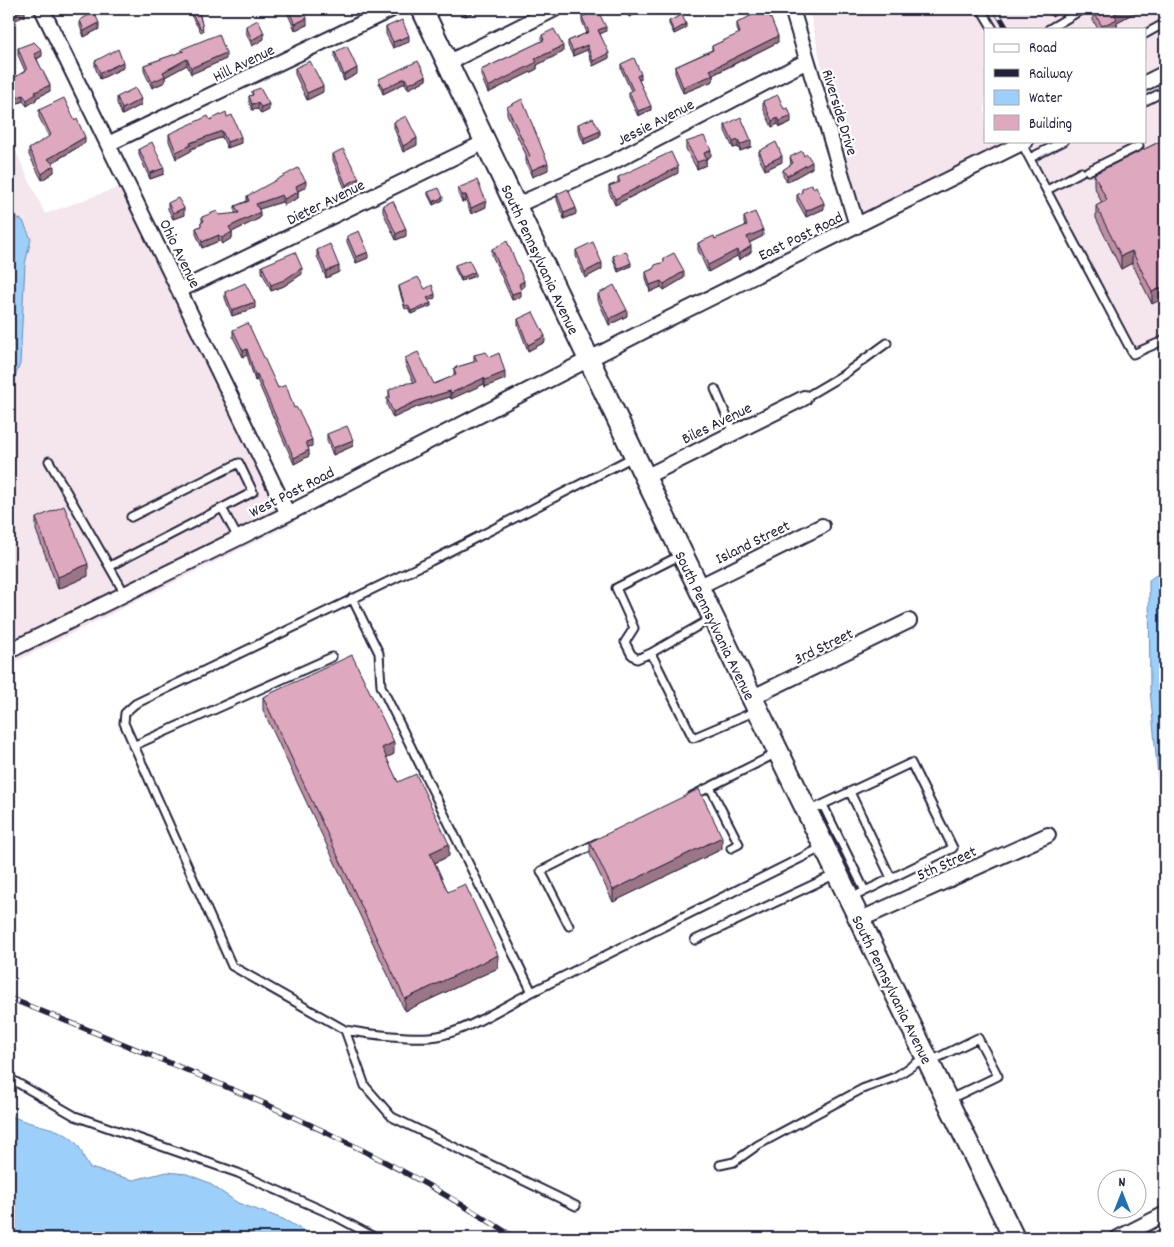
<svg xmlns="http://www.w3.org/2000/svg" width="1174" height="1247" viewBox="0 0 1174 1247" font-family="Dekko,sans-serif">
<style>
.built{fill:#f5e5ec;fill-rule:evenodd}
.water{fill:#9ccffa;stroke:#6b8aae}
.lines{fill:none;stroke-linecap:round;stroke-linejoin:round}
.service-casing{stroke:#22223b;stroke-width:11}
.minor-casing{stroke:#22223b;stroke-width:18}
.secondary-casing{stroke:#22223b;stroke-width:24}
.service{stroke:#fff;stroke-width:7}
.minor{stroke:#fff;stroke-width:14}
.secondary{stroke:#fff;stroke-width:20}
.rail-casing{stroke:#22223b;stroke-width:5.5}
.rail{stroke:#fff;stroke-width:4;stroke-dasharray:11;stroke-linecap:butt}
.wall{fill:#bf90a4;stroke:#22223b}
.shaded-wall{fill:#9b7686;stroke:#22223b}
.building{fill:#dea8bf;stroke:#22223b}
.labels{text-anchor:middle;stroke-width:4.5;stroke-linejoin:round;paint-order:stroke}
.street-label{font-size:16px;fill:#22223b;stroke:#fff}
</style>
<rect width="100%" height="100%" fill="#fff"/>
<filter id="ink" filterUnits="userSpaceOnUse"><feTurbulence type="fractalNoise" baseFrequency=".02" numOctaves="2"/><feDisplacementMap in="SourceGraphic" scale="10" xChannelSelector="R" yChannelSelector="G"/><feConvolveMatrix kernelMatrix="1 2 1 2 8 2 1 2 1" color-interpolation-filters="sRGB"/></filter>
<g filter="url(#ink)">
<path class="built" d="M809,9H1165V340L1133,354L1022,144L857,226ZM985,29H1145V141H985Z
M9,137L45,214L128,184L293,523L9,665Z"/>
<path class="water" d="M9,213L23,221L31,239L25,264L20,364L9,392Z
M1165,569V801L1159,788L1150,689L1149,580Z
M9,1114C28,1127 61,1124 77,1144C82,1150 84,1161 90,1168L133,1180L167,1172L187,1174L207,1182L238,1203L283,1219L317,1238H9Z"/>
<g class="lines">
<g class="service-casing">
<path id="service" d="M981,9L993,29
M1049,29L1083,9
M1145,34L1165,23
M1145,101L1165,91
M1022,144L1133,354L1165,340
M1030,158L1064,141
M1088,171L1139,146L1137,141
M1047,190L1081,172
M715,389L734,433
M804,398L843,375L887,343
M49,461L125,594
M222,508L238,538
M110,566L253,492L239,463L131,517
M352,598L379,653L381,686L532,992L823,847
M712,618L651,653L693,738L756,711
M651,653L637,659L631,654L625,642L634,628L616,588L681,555
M133,746L332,657
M710,787L777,753
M850,792L891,878
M692,796L710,787L739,844L731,848
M823,805L865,891
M809,811L911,763L953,848L851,898
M569,926L541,871L597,843
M695,940L836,874
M345,1030C367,1034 416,1040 438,1036C469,1030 504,1006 532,992
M931,1061L978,1038L998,1076L948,1100
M9,1078L75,1116L238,1173L331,1214L376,1238
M720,1165L734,1162L758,1145L862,1089L895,1077L924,1058
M576,1206L392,1117L365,1086L345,1030L232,966L124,723L125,713L135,704L431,561L633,457"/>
</g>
<g class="minor-casing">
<path id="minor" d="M42,9L287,512
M792,9L857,226
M447,63L555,9
M1145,83L1165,73
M108,144L392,9
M515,206L611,163L807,61
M180,290L485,142
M645,477L804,398
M698,587L822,526
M9,651L285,515L648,329L1026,141
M751,698L909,621
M859,920L1048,835
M1118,1238L1165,1214"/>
</g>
<g class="secondary-casing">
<path id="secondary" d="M422,9L645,477L1014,1238"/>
</g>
<use href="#service" class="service"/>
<use href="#minor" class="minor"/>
<use href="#secondary" class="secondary"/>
<g class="rail-casing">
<path id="rail" d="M995,9L1007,29
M9,998C182,1068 358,1134 515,1238"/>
</g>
<use href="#rail" class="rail"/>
</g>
<path class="wall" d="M187,9H201L199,10L203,31L201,32Z
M286,9H303L307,25L295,30L286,10Z
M462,9H481L465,16Z
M624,9H646L629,17Z
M746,9H767L778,42L713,75V81L683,93L675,73V67L712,50V46L739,34L737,29V23L750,17Z
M1047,9H1066L1052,17Z
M1136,9V12L1117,22V28L1115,29H1098L1093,20V11Z
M582,17L606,31L600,34L609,58L593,66L587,50L573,56L568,46V41L587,33L582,21Z
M80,20L99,29L84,37L80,26Z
M669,21L686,28L674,34L669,24Z
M246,26L264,39L252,46L246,32Z
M386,27L409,42L393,48L386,34Z
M542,35L563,52L537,65V69L488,93L481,76V70L542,41Z
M18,48L42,56L37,59L50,91L36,98V100L27,106L23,101L9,107V81L25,71L18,55Z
M182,49L226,59L191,74L187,65L165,77V82L152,88L144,71V65L182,52Z
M335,52L357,74L344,81L335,58Z
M95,61L123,68L100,79L95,67Z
M621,64L641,79L639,80L651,110L638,116L629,97V92L631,91L621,69Z
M295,68L323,92L307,100L295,74Z
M426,76V80L408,89L405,83L383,94L379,84V79Z
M252,91L269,110L261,114L258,109L252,110L249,102V96L252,95Z
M117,97L141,105L122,115L117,103Z
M763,101L791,122L780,127L778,124L772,127L763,108Z
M507,107L548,170L532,177L526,163V157H527L507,114Z
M39,110L85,143L52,163L54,172L42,180L29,155V149L49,137L39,117Z
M227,117L241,143L227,148L222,137L191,149V151L176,159L169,141V134L210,120Z
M394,122L417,145L403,152L394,128Z
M578,124L600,137L584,144L578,130Z
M725,125L751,147L740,151L738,147L733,148L725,131Z
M1165,139L1152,304L1132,263L1121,269L1096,218V206L1102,203L1094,186V174Z
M686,142L711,156L706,159V165L697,169L686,149Z
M139,149L164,174L150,179L139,155Z
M759,151L782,162L765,170L759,158Z
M333,154L359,184L346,191L333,160Z
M804,156L812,168L787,182L783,176V170L791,165L790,157Z
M678,173L615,205L609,192V186L618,183V177Z
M306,187L298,191V198L284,205L282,202L259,209L260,218L232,232V238L222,244L219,241L202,248L196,234V228L201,226V223L202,222V217L236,214L235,212V206L247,201V196Z
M458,188L486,207L471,214L466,201L462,202L458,194Z
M802,189L824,209L806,217L797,201V195L802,193Z
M428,192L443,200L433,205L428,195Z
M557,194L576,214L564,219L557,200Z
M168,203L184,215L173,219L168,209Z
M383,205L406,236L396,240L383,212Z
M744,217L763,236L749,243L751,252L739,260L737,256L708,272L698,250V243L715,239L745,226L744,223Z
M347,236L368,258L356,263L347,242Z
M492,249L524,287L520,290L521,297L512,300L492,255Z
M317,250L339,272L326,278L317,256Z
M576,250L602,269L585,278L576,256Z
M613,256L631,266L618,272L613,259Z
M664,258L684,278L664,290L661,287L650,292L646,278V272L653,269L664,262Z
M455,265L475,276L461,281L455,269Z
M262,266L302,274L284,286L271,291L262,272Z
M399,286L425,289L435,298L428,300L431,306L411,314L408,308L405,309L399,289Z
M225,292L255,308L232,316L225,298Z
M598,294L627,316L609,325L598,300Z
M518,319L545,342L528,351L518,325Z
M233,330L294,408L312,446L308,447L309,456L294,464L257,380L255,381L247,355L243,357L233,337Z
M474,355L490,357L505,379L485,387L484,384L451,399L450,397L417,407L393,418L387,405V398L389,397V390L414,383L405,364V358L434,384L454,376V368L474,362Z
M327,434L353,446L333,455L327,441Z
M36,518L88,576L58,589L36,530Z
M263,697L394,754L386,758L398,782L449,856L435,863L448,892L498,968L405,1011L263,710Z
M590,842L722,849L613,902L590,854Z"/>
<path class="shaded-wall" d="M86,9H96L86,13Z
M468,9H481L465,16V10Z
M634,9H646L629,17V11Z
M1052,9H1066L1052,17Z
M1125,9H1136V12L1117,22V28L1115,29H1102V26L1114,14Z
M25,10V16L9,23V16Z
M307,18V25L295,30V24Z
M99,23V29L84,37V31Z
M686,24V28L674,34V31Z
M606,27V31L598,35V30Z
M264,33V39L252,46V40Z
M409,36V42L393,48V42Z
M778,36V42L710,76V70Z
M587,45V50L573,56V51Z
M563,46V52L537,65V69L488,93V87L535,59Z
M42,50V56L34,60V54Z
M226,53V59L191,74V68Z
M609,53V58L593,66V61Z
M187,59V65L165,77V82L152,88V82L163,72Z
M123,62V68L100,79V73Z
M357,68V74L344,81V75Z
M641,74V79L637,80V76Z
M713,75V81L683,93V87Z
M426,76V80L408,89V84Z
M405,78V83L383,94V89Z
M50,85V91L36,98V100L27,106V100L35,92Z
M323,86V92L307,100V93Z
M23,95V101L9,107V101Z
M141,99V105L122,115V109Z
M258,103V109L252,110V104Z
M269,104V110L261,114V107Z
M651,106V110L638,116V111Z
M791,116V122L780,127V121Z
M778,118V124L772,127V121Z
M222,131V137L191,149V151L176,159V152L190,143Z
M600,131V137L584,144V138Z
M85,137V143L48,165V159Z
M241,137V143L227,148V142Z
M417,138V145L403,152V146Z
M738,140V147L733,148V142Z
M751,140V147L740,151V145Z
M711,150V156L706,159V165L697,169V162L704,153Z
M782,156V162L765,170V164Z
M812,162V168L787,182V176Z
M548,163V170L532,177V170Z
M54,165V172L42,180V174Z
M678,167V173L615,205V199Z
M164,168V174L150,179V173Z
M359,178V184L346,191V185Z
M306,181V187L296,192V186Z
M298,192V198L284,205V199Z
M282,195V202L256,210V204Z
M462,195H466V201L462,202Z
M443,197V200L433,205V202Z
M486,201V207L471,214V208Z
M824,203V209L806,217V211Z
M184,208V215L173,219V213Z
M576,208V214L564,219V213Z
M260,212V218L232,232V238L222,244V238L229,227Z
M406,229V236L396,240V234Z
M763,230V236L747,244V237Z
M219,235V241L202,248V242Z
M751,246V252L739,260V254Z
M737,250V256L708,272V265Z
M1132,251V263L1121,269V256Z
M368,252V258L356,263V257Z
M602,263V269L585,278V272Z
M631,263V266L618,272V269Z
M339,266V272L326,278V271Z
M302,268V274L284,286L271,291V285Z
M684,271V278L664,290V284Z
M475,272V276L461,281V278Z
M524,281V287L519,290V284Z
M661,281V287L650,292V285Z
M1165,286V298L1152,304V292Z
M521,291V297L512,300V294Z
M435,294V298L427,301V298Z
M255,302V308L232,316V310Z
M431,303V306L411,314V311Z
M627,310V316L609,325V319Z
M545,336V342L528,351V345Z
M247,349V355L243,357V351Z
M505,372V379L485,387V380Z
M257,374V380L255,381V375Z
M484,378V384L451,399V393Z
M450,391V397L417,407L393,418V412L417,401Z
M312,440V446L306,448V442Z
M353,440V446L333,455V448Z
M309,450V456L294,464V458Z
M88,564V576L58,589V577Z
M394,742V754L382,760V748Z
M722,837V849L613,902V890Z
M449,844V856L430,865V853Z
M498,955V968L405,1011V999Z"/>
<path class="building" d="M9,9H25V10L9,16Z
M189,9H198L203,28L201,29Z
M288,9H303L307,18L295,24Z
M597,9L606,27L598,30L609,53L593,61L587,45L573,51L568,41L589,32L582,17Z
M628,9H634L629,11Z
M749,9H767L778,36L710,70L713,75L683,87L675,67L713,50L712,46L740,33L737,23L752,15Z
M1097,9H1125L1114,14L1117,19L1102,26L1093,11Z
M94,12L99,23L84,31L80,20Z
M682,15L686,24L674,31L669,21Z
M258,20L264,33L252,40L246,26Z
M402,20L409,36L393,42L386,27Z
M554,29L563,46L535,59L537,62L488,87L481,70L544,40L542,35Z
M219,34L226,53L191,68L187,59L163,72L165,76L152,82L144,65L184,51L182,49Z
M34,42L42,50L34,54L50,85L35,92L36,94L27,100L23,95L9,101V81L27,70L18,48Z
M347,46L357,68L344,75L335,52Z
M118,49L123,62L100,73L95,61Z
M634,58L641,74L637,76L651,106L638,111L629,92L633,90L621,64Z
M310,61L323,86L307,93L295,68Z
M418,61L426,76L408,84L405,78L383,89L379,79Z
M135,88L141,99L122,109L117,97Z
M260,88L269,104L261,107L258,103L252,104L249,96L253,95L252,91Z
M778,95L784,109L788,108L791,116L780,121L778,118L772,121L763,101Z
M64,98L75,121L77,119L85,137L48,159L54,165L42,174L29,149L51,135L39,110Z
M522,99L548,163L532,170L526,157L530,156L507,107Z
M226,112L227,117L232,115L241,137L227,142L222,131L190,143L191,145L176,152L169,134L208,116L210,120Z
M406,116L417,138L403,146L394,122Z
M741,117L751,140L740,145L738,140L733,142L725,125Z
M593,118L600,131L584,138L578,124Z
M704,136L711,150L704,153L706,159L697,162L686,142Z
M1165,139V286L1152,292L1132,251L1121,256L1096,206L1107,200L1094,174Z
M152,142L164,168L150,173L139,149Z
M776,142L782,156L765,164L759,151Z
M343,149L359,178L346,185L333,154Z
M802,151L804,156L807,154L812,162L787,176L783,170L793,163L790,157Z
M671,152L678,167L615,199L609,186L620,182L618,177Z
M298,168L306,181L296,186L298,192L284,199L282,195L256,204L260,212L229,227L232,232L222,238L219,235L202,242L196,228L201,226V223L204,221L202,217L217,211L219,215L239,213L235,206L249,201L247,196Z
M477,180L486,201L471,208L466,195H462L458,188Z
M812,184L813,188L816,186L824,203L806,211L797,195L802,192V189Z
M439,188L443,197L433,202L428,192Z
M568,189L576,208L564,213L557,194Z
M178,198L184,208L173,213L168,203Z
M393,201L406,229L396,234L383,205Z
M755,212L763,230L747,237L751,246L739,254L737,250L708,265L698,243L714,236L715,239L747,225L744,217Z
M359,231L368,252L356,257L347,236Z
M507,241L524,281L519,284L521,291L512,294L492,249Z
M593,242L602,263L585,272L576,250Z
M330,244L339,266L326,271L317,250Z
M626,251L631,263L618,269L613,256Z
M295,252L302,268L284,280L271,285L262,266Z
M674,253L684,271L664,284L661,281L650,285L646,272L653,269L655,265L664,262V258Z
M469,260L475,272L461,278L455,265Z
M418,277L425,289L432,285L435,294L427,298L431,303L411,311L408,305L405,306L399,286Z
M245,283L255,302L232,310L225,292Z
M614,285L627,310L609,319L598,294Z
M533,312L545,336L528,345L518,319Z
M248,323L278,388L286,385L294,408L296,407L302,417L312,440L306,442L309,450L294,458L257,374L255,375L247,349L243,351L233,330Z
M418,352L434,384L456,375L454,368L477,361L474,355L486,352L490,357L499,353L505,372L485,380L484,378L451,393L450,391L417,401L393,412L387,398L390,397L389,390L401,384L416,382L405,358Z
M347,426L353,440L333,448L327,434Z
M64,506L88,564L58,577L36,518Z
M352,655L394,742L382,748L398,782L416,774L449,844L430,853L448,892L465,884L498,955L405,999L263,697Z
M699,789L722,837L613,890L590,842Z"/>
</g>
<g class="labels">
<g class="street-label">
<text transform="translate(243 62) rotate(-26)" y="6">Hill Avenue</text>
<text transform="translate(841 112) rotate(73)" y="6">Riverside Drive</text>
<text transform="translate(655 121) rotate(-27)" y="6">Jessie Avenue</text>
<text transform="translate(325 201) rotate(-26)" y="6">Dieter Avenue</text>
<text transform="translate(800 235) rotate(-26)" y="6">East Post Road</text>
<text transform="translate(181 253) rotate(64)" y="6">Ohio Avenue</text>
<text transform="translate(541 259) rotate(65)" y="6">South Pennsylvania Avenue</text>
<text transform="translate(716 422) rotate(-26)" y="6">Biles Avenue</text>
<text transform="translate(291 491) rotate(-27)" y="6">West Post Road</text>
<text transform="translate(752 541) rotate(-26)" y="6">Island Street</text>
<text transform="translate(716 625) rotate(64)" y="6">South Pennsylvania Avenue</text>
<text transform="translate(823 645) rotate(-26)" y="6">3rd Street</text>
<text transform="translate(946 862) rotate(-24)" y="6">5th Street</text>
<text transform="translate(893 989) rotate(64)" y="6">South Pennsylvania Avenue</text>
</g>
</g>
<rect width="1174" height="1247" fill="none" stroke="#fff" stroke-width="30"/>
<rect x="15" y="15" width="1144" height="1217" fill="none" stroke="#22223b" stroke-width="2" filter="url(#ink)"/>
<rect x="984" y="28" width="162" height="115" fill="#ffffff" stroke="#a7a7b1"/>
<rect x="994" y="44" width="25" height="8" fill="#ffffff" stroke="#a7a7b1"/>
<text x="1029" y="52" font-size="15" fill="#22223b">Road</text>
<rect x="994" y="69" width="25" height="8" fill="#22223b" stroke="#a7a7b1"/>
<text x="1029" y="78" font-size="15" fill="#22223b">Railway</text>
<rect x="994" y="90" width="25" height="15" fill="#9ccffa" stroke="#a7a7b1"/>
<text x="1029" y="102" font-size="15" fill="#22223b">Water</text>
<rect x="994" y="115" width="25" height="15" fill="#dea8bf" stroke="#a7a7b1"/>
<text x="1029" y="128" font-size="15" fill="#22223b">Building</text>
<g transform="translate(1122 1194)"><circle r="24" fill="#ffffff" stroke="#a7a7b1"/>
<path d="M0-4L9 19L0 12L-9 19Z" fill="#1f6fb2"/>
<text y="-8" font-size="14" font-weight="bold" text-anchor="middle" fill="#22223b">N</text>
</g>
</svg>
